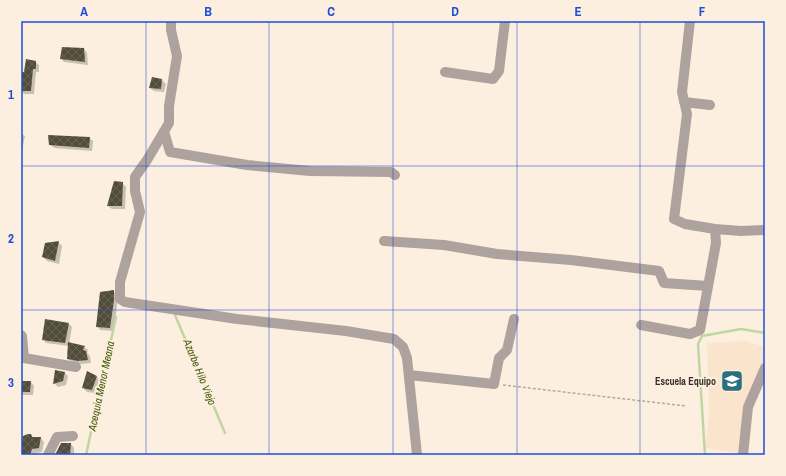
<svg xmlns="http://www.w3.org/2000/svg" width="786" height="476" viewBox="0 0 786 476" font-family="'Archivo Narrow',sans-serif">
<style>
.built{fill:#fbe4cc}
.shadow{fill:#0003}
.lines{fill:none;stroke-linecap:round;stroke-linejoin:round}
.stream{stroke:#bfd69f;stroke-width:2.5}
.building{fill:url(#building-cross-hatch)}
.path{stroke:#b5aa9d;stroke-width:1.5;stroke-dasharray:3 2;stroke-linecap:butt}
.minor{stroke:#ada29e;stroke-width:10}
.grid{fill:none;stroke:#1d4ed8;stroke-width:1;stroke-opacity:0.55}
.labels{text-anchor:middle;stroke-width:4;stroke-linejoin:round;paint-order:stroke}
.poi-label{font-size:10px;font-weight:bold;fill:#352e27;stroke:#fdefe0;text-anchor:end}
.water-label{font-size:11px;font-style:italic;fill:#425c08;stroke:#fdefe0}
.neatline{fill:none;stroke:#1d4ed8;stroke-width:1.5}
.grid-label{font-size:13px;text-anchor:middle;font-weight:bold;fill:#1d4ed8}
</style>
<defs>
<pattern id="building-cross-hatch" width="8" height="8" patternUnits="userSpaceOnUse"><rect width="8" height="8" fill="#514d3a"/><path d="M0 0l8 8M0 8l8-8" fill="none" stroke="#686454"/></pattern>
</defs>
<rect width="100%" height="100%" fill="#fdefe0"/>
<path class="built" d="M745,341L765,347V358L744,405L739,453L705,448L709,415L707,343Z"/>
<path class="shadow" d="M84,49L87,53L88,65L64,62L61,58Z
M35,62L39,65V72H36L34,94H24L21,91V85Z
M152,78L162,80L166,84L164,92L154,91L150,88Z
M21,133L25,136L22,150L21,149Z
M89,138L93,141L92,151L54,148L50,144Z
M122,183L126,187L125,209H112L108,206Z
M58,242L62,246L59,264L47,261L43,257Z
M113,291L117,295V305L114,331L100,330L97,326Z
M69,324L72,327L69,344L84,347L88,350L87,353L90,356L91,363L82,364L72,362L68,358L69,346L46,343L43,339Z
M65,373L68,376L66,385L58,387L54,383Z
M87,373L97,377L100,380L95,393L87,392L83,388Z
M21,382H31L34,386L33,395H21Z
M31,435L34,438H41L44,442L42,452L36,453L35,455H21V452Z
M71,444L74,448V455H56Z"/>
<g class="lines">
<path class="stream" d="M176,312L175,315L225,433
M86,455L116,317
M705,455L698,344L702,336L741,329L765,333"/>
</g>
<path class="building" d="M62,47L84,48L85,62L60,59Z
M26,59L36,61V69H33L31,91H21V80L22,72H24Z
M152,77L162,79L161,89L149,88Z
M48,135L90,137L89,148L49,145Z
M114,181L123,182L122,206H107Z
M59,241L55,261L42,257L45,243Z
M114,290V300L110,328L96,327L100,292Z
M45,319L69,323L65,343L42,340Z
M68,342L85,346L83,350L86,351L88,360L78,361L67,359Z
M55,370L65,372L63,381L53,384Z
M87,371L97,376L92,390L82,388Z
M21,381H31L30,392H21Z
M28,434H31L32,437H41L39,448L32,449L30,455H21V447L23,436Z
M61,443H71L70,455H55Z"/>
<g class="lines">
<path class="path" d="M503,385L686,406"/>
<path class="minor" d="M171,21V30L177,56L169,106V123L147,160L135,177V191L140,212L120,282V299L125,302L237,319L346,331L394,339L403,347L407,358L417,455
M445,72L493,79L499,71L505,21
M684,102L710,105
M164,131L170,152L247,165L310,171L391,172L395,175
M715,229L741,231L765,230
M384,241L444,245L497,254L571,260L659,271L664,283L708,286
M641,325L690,334L700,330L716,243L715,229L685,224L674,219L687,114L682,92L690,21
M21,335L22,336L24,358L76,367
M409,375L494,384L499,358L507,350L514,319
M48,455L57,437L73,436
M743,455L748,407L765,368"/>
</g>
<path class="grid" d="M146,21V455M269,21V455M393,21V455M517,21V455M640,21V455M21,166H765M21,310H765"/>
<defs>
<g id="school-square" transform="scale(1.15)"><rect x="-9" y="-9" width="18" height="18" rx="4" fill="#296f7d" stroke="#fdefe0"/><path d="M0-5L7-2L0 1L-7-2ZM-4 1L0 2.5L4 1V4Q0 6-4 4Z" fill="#fff"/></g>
</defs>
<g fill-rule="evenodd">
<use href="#school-square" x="732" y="381"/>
</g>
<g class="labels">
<g class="poi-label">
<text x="716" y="385">Escuela Equipo</text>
</g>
<g class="water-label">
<text transform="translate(200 372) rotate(68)" y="4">Azarbe Hilo Viejo</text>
<text transform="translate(101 386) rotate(-78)" y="4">Acequia Menor Meana</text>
</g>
</g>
<rect width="786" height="476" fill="none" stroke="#fdefe0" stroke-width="44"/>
<rect x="22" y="22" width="742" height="432" class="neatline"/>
<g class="grid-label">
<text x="84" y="16">A</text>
<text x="208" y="16">B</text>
<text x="331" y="16">C</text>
<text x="455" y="16">D</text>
<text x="578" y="16">E</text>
<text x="702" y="16">F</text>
<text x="11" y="99">1</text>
<text x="11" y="243">2</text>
<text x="11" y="387">3</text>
</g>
</svg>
